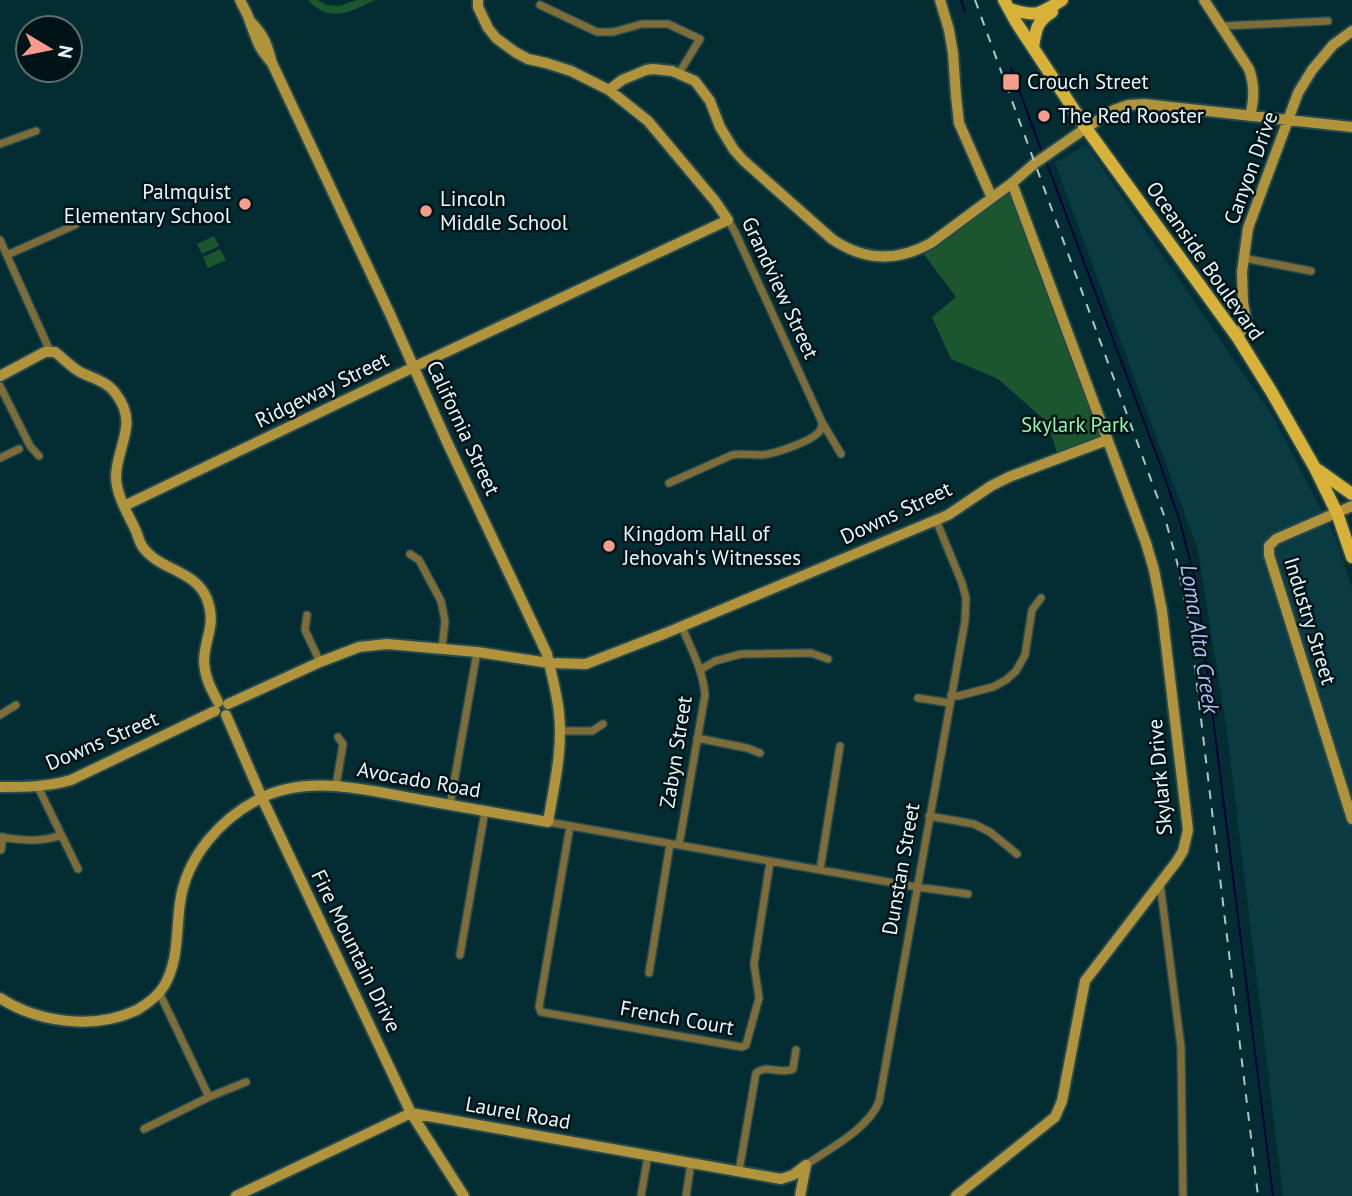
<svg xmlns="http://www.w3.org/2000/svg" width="1352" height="1196" viewBox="0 0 1352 1196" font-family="'PT Sans',sans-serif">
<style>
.built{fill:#0a3b42}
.green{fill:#1c562f}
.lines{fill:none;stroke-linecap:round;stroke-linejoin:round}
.stream{stroke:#05013b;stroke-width:2}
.street-casing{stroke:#244a4f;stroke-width:10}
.secondary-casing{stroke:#244a4f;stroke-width:14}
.primary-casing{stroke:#244a4f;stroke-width:16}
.street{stroke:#7e6d39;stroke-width:7}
.secondary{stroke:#b0933b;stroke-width:10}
.primary{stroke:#d7b138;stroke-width:12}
.rail{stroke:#adc6cb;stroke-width:2;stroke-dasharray:9 9;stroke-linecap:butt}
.poi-dot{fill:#f49d8d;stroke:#001317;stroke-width:2.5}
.labels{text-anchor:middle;stroke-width:5;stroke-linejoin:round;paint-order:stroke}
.poi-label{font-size:21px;fill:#e5f9fd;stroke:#001317;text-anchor:start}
.street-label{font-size:21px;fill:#e5f9fd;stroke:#001317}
.park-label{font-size:21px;fill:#95f4ac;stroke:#001317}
.water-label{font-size:23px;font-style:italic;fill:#acbef5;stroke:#001317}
</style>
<rect width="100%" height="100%" fill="#042d33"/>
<path class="built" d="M1086,144L1274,418L1334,535L1352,587V1196H1283L1227,732L1198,550L1055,163Z"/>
<path class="green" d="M308,0H318L327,5L339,6L357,0H375C350,12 330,24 308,0Z
M1012,183L1107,440L1059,458L1047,422L998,379L951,359L932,317L956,297L920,249Z
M214,236L219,246L202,254L197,244Z
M220,249L226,260L208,268L203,257Z"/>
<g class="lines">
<path class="stream" d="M961,0L965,12
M1011,68L1042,152
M1046,161L1160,464L1180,522L1196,583L1273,1196"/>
<g class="street-casing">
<path id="street" d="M540,5L597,32H613L642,24H668L700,39L679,73
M1222,26L1328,21
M0,144L36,131
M728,220L735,232L822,422L841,454
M0,240L50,351
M7,255L75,225
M1243,258L1311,271
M0,386L30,446L39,456
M0,458L19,449
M669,483L732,455C741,453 750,455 760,455C772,455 809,442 818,433C822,429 821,429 822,423
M410,554L419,560L441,601L445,621L442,648
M307,615L305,630L320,662
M700,670L715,661L741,654L811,653L828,659
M951,695L958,696L993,687L1006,680L1016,671L1025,655L1032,610L1041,598
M918,698L950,703
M0,715L16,705
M560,731H592L603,724
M697,738L747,748L760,753
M336,786L343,744L338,737
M38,787L78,869
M450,805L477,652
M929,816L974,824L990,832L1017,854
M548,822L917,887L968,894
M570,826L539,1007L541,1012L742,1047L746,1045L759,998L754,964L770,862
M0,837C22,840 40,843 61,835
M679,845L705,695C703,670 691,649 682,627
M1,850L3,837
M820,870L840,746
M1160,883L1181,1047L1183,1196
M460,955L485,811
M649,973L670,844
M159,992L209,1097
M144,1129L209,1097L246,1082
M806,1165C830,1148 867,1130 879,1102L965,621L966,598L962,583L936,520
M739,1171L756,1073C767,1064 781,1075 793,1069L796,1050
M641,1196L648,1155
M686,1196L691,1163"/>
</g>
<g class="secondary-casing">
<path id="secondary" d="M240,0C243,7 248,14 250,22C258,42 257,46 272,63C267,44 264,35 250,21
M940,0L949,30L953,53L956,96L959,123L992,198
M1204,0L1249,69C1255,86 1254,100 1250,116
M609,90L622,80L646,70L653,69L672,71L695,81L710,101L720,127L734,150L744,161L832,239C864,261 897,262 931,243L1012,183L1034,164L1086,128L1114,110L1128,105L1144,104L1352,127
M1238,338L1246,319L1243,302L1242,272L1248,228L1298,93L1312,70L1333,45L1352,31
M0,376L45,352H55C63,358 71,367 80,372C94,379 107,381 116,394C139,424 117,445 116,476C116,495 128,514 136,531C138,536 139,541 142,546C159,571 195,569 207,599C217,626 204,638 204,662C205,678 211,689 218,702
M124,506L414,367L728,220L715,201L648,121L609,90L571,71L546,63L528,59L515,52L496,38L488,28L478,7V0
M1352,506L1276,539L1269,546V555L1352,819
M228,704L320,662L359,647L387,644L477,652L549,663L586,664L666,633L948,515L991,486L1009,477L1107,440
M226,715L262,798L411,1113L464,1196
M0,787C25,787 47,787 71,780L215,711
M0,998C39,1023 94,1030 137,1010C147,1004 158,996 164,986C179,961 176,931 180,903C186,857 221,818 261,798C312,773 374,792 428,801C468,808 508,815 548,822C554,786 563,750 559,713C557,693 551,673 547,654L447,442L390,314L272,63
M236,1196L411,1113L781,1179L793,1175L806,1165
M800,1196L806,1165
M956,1196L1055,1117L1062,1101L1085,981L1177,861L1183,851L1188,830L1162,611L1154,570L1146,543L1012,183"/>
</g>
<g class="primary-casing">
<path id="primary" d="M1004,0L1016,22L1086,128L1238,338L1271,391L1315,468L1337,513L1352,557
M1009,9C1037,17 1038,15 1062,0
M1033,47C1036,30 1036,22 1052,12
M1318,470L1352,494"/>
</g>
<use href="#street" class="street"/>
<use href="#secondary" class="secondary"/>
<use href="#primary" class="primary"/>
<path class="rail" d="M975,0L1165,518L1178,566L1191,635L1258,1196"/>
</g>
<g class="poi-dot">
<rect x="1002" y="73" width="18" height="18" rx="3.5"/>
<circle cx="1044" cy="116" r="7"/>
<circle cx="245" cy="204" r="7"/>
<circle cx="426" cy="211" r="7"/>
<circle cx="609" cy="546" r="7"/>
</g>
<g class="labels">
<g class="poi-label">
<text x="1027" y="89">Crouch Street</text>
<text x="1058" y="123">The Red Rooster</text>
<text x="231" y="199" text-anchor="end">Palmquist<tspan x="231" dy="24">Elementary School</tspan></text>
<text x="440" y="206">Lincoln<tspan x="440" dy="24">Middle School</tspan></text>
<text x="623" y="541">Kingdom Hall of<tspan x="623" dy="24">Jehovah's Witnesses</tspan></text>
</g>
<g class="street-label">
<text transform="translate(1251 168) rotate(-70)" y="7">Canyon Drive</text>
<text transform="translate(1205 261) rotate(55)" y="7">Oceanside Boulevard</text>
<text transform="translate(780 288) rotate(65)" y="7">Grandview Street</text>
<text transform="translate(322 390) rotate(-26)" y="7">Ridgeway Street</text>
<text transform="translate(463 428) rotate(65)" y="7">California Street</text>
<text transform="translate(896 513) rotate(-25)" y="7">Downs Street</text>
<text transform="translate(1310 621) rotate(73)" y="7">Industry Street</text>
<text transform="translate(102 741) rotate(-23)" y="7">Downs Street</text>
<text transform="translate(676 752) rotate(-81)" y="7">Zabyn Street</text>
<text transform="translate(1160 777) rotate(-95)" y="7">Skylark Drive</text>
<text transform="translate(419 780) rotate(10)" y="7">Avocado Road</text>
<text transform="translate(901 869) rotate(-80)" y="7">Dunstan Street</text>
<text transform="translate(356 951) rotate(64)" y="7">Fire Mountain Drive</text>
<text transform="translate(677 1018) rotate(10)" y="7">French Court</text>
<text transform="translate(518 1113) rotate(10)" y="7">Laurel Road</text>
</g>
<g class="park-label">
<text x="1075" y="432">Skylark Park</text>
</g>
<g class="water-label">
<text transform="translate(1200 639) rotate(81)" y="8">Loma Alta Creek</text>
</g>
</g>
<g transform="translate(49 49) rotate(100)"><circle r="33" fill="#001317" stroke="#5c6f73" stroke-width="2"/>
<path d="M0-5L12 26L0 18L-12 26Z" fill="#f49d8d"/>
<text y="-10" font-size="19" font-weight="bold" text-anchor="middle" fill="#e5f9fd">N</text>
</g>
</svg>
